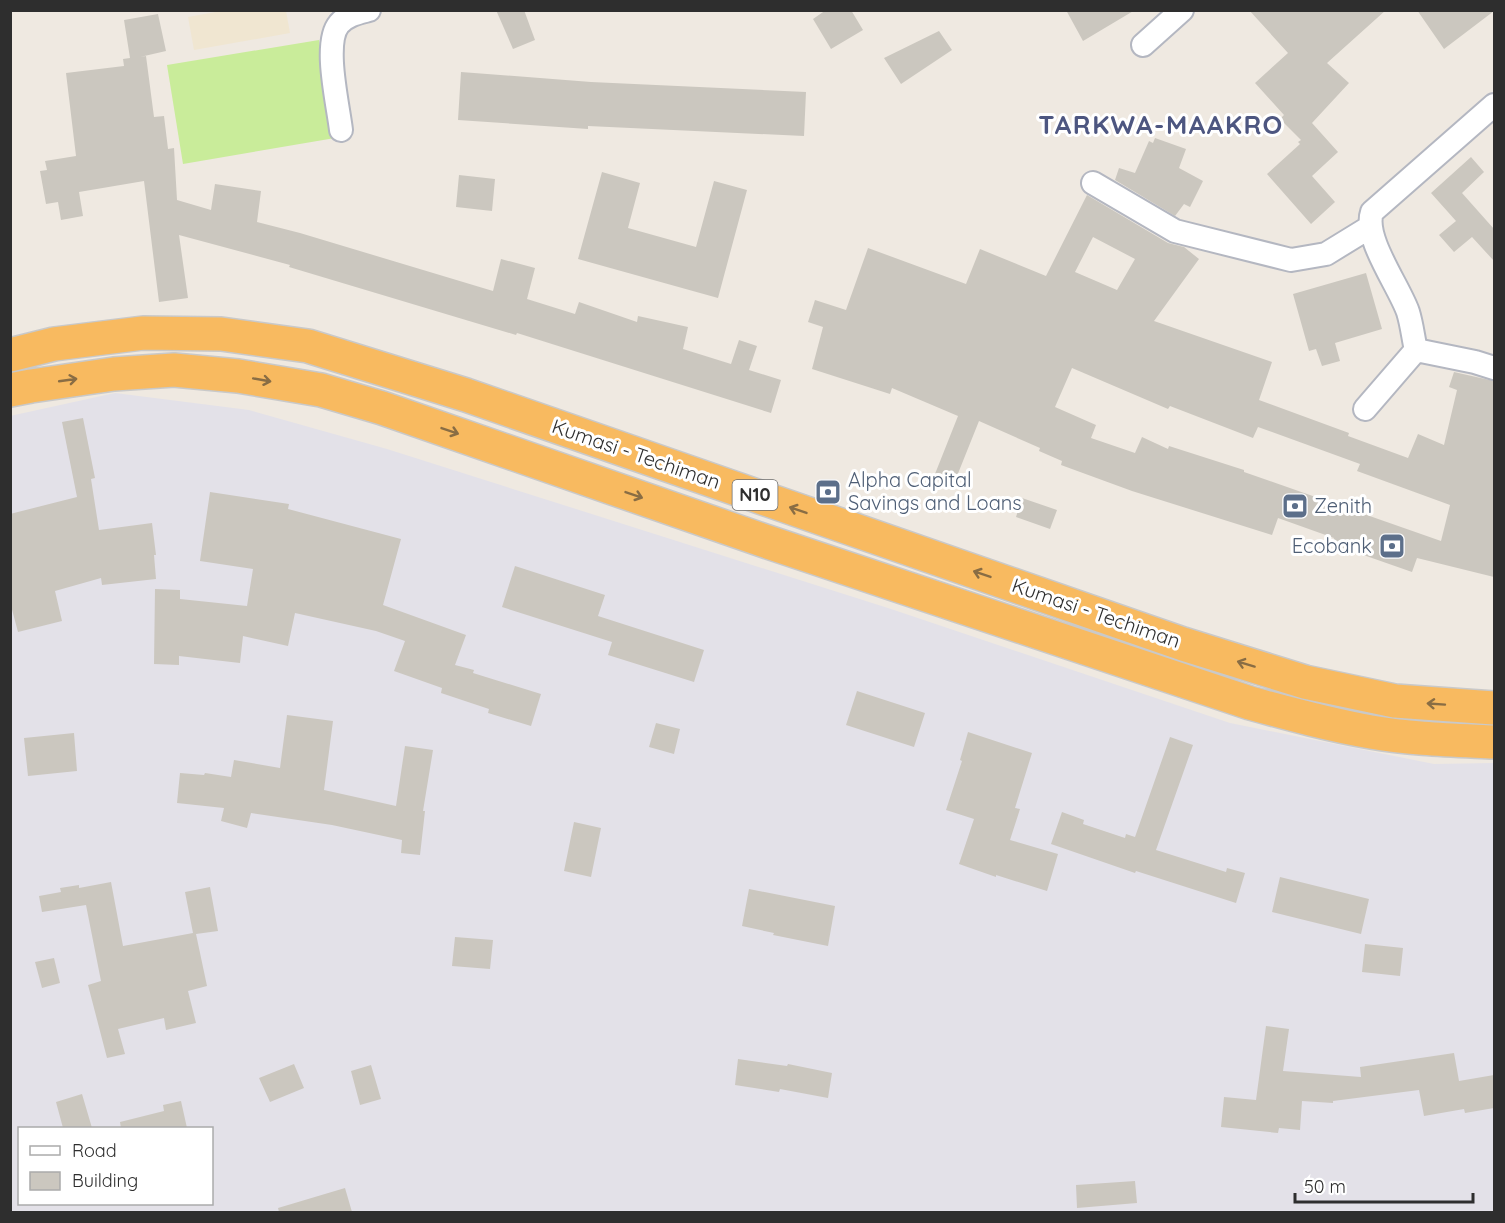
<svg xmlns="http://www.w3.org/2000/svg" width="1505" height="1223" viewBox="0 0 1505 1223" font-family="Quicksand,sans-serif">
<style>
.industrial{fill:#e3e1e8;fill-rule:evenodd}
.education{fill:#f0e6d1}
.pitch{fill:#c9ec9a}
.building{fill:#cbc7bf;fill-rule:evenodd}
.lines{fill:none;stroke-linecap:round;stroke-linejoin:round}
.minor-casing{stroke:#b4b7c1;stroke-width:26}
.trunk-casing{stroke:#c9c9c9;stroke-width:36}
.minor{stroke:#fff;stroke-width:22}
.trunk{stroke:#f8ba60;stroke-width:33}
.oneway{stroke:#896d44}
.labels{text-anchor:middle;stroke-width:6;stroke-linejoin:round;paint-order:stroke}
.shield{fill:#fff;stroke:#6d6d6d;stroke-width:1.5}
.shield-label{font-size:18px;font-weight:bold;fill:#2e2e2e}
.street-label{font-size:20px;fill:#2e2e2e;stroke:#fff}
.service-label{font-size:20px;fill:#4e5e75;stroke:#fff;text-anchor:start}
.district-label{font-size:26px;font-weight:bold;letter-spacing:1.5px;fill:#4d5680;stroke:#fff}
</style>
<rect width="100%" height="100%" fill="#efe9e1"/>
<path class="industrial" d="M115,393L249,410L387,449L891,609L1230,723L1434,764L1494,763V1212H11L10,416ZM20,1128H212V1204H20Z"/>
<path class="education" d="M221,11H286L290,33L194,50L188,17Z"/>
<path class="pitch" d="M319,40L335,138L183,164L167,65Z"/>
<path class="building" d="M496,10H524L535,40L513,49Z
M826,10H851L863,30L831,49L813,19Z
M1066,10H1135L1083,41Z
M1249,10H1386L1327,63L1349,83L1312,123L1338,152L1312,176L1335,202L1311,224L1267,174L1300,144L1298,142L1301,140L1280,119L1284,115L1255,83L1288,53Z
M1417,10H1494V11L1444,49Z
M158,14L166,51L140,57L146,56L154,117L164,116L168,149L174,148L177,200L211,210L215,184L261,191L257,222L300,233L493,291L501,259L535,268L527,299L575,314L579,302L637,322L638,316L688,327L683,349L731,364L739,340L757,346L749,370L781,380L771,413L517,333L516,335L289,267L290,265L179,235L188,298L159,302L144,181L79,192L83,216L61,220L58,202L46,204L40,171L47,170L45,161L76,156L66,73L124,66L123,59L130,58L124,20Z
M939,31L952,50L901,84L884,58Z
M461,72L591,82L806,92L804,136L588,126V129L458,120Z
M1155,138L1186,149L1179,168L1203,181L1190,207L1184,204L1175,216L1115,180L1119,168L1135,173L1149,141L1153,143Z
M1471,157L1484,172L1462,193L1494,229V261L1472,237L1454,252L1439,235L1456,221L1431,193Z
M602,172L640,183L628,228L696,247L714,181L747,190L718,298L578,259Z
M459,175L495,179L492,211L456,207Z
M1087,195L1168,243L1184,247L1199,259L1154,321L1272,362L1259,400L1349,433L1348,436L1408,458L1418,434L1444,445L1457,390L1449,387L1454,372L1494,381V577L1417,558L1412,572L1332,544L1334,538L1278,518L1272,535L1132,491L1061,465L1062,461L1039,451L1040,448L979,421L953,486L933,479L958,416L892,388L890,394L812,369L823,327L808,322L815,300L846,310L868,248L966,284L980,249L1046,276ZM1093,237L1135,259L1117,290L1075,272ZM1072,368L1168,409L1170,406L1253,438L1258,427L1360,464L1357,471L1450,505L1441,541L1244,472V470L1169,446L1168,449L1142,437L1135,453L1091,438L1096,425L1055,407Z
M1366,273L1382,329L1335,343L1340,361L1322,366L1316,349L1309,351L1293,294Z
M83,418L95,478L91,479L99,530L152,523L156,555H154L156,579L102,585L101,578L55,591L62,621L18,632L10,602V514L77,497L62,422Z
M210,492L289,504L288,509L401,539L383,605L466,635L455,665L474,670L473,673L541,694L531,726L488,713L489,709L441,693L442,688L394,671L405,641L376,631L295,613L288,646L243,636L240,663L179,656V665L154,664L155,589L180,590V599L247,606L253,569L200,561Z
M1022,498L1057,510L1050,529L1016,517Z
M515,566L605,595L598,616L704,650L694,682L608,655L612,642L502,607Z
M857,691L925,713L914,747L846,725Z
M287,715L333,721L324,790L396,806L405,746L433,750L423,811H425L420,855L401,853L402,840L332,825L251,813L247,828L221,821L224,808L177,803L180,773L204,775L205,773L231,777L234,760L280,768Z
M656,723L680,729L674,754L649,747Z
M968,732L1032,753L1015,808L1020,809L1010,840L1058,854L1047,891L996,875V877L959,864L974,819L946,810L962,761L960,760Z
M74,733L77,771L28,776L24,738Z
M1170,737L1193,745L1156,850L1226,872L1227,868L1245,873L1236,903L1136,871L1135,873L1051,844L1062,812L1084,820L1083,824L1125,838L1126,834L1135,837Z
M574,822L601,828L591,877L564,871Z
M1280,877L1369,899L1361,934L1272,912Z
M111,882L123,946L193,933L185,892L210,887L218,931L196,934L207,986L188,991L196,1023L166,1030L164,1018L118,1029L125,1054L107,1058L88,985L101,981L86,905L42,912L39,896L61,892L60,888L79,885V888Z
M749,889L835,906L828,946L773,935L774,933L742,926Z
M455,937L493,940L490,969L452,966Z
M1365,944L1403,948L1400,976L1362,972Z
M54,958L60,983L42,988L35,962Z
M1266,1026L1289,1029L1283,1071L1361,1077L1360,1067L1454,1053L1459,1081L1494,1075V1108L1465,1113L1464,1109L1424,1116L1419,1090L1333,1101V1103L1302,1101L1300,1130L1279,1128L1278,1133L1221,1127L1224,1097L1256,1100Z
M738,1059L787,1066L788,1064L832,1073L828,1098L780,1089L779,1092L735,1085Z
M294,1064L304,1088L270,1102L259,1078Z
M371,1065L381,1099L360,1105L351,1071Z
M82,1094L92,1128H63L56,1102Z
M181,1101L187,1128H121L120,1122L164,1111L163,1105Z
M1135,1181L1137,1203L1077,1208L1076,1185Z
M345,1188L352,1212H279L278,1208Z"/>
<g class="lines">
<g class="minor-casing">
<path id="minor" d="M1143,45L1182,10
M341,130C338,104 323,43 339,24C347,15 358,13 369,10
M1093,183L1175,231L1291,260L1326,254L1370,227
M1416,350C1413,337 1412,325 1408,312C1399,286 1363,238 1372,212L1494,105
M1365,409L1416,350L1475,362L1494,368"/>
</g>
<g class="trunk-casing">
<path id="trunk" d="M10,355L54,344L143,333L221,334L308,346L466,395L1183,644L1305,682L1395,701L1494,708
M10,390L31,386L114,374L174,370L238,376L321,390L382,408L762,540L1250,703C1290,714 1330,725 1371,732C1411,739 1453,740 1494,742"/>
</g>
<use href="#minor" class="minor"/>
<use href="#trunk" class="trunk"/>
</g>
<defs><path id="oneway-shaft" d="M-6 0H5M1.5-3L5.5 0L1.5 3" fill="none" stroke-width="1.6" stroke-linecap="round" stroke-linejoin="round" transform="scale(1.5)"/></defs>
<g class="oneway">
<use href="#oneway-shaft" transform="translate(68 380) rotate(-8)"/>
<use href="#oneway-shaft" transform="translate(262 380) rotate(10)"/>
<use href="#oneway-shaft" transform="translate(450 431) rotate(19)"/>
<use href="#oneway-shaft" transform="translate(634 495) rotate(19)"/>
<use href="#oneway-shaft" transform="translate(798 510) rotate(-161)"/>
<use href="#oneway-shaft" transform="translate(982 574) rotate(-161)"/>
<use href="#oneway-shaft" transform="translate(1246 664) rotate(-163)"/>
<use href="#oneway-shaft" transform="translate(1436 704) rotate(-176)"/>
</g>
<defs>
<g id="bank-square" transform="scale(1.35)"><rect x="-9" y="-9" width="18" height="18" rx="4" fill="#5c6f8a" stroke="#fff"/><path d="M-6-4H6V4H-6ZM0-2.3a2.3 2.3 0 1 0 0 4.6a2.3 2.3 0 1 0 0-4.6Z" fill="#fff"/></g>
</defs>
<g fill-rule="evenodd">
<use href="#bank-square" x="828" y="492"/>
<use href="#bank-square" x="1295" y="506"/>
<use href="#bank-square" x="1392" y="546"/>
</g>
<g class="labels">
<rect class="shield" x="732.5" y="480" width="45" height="30" rx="4.5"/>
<g class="shield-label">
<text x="755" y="501">N10</text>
</g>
<g class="street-label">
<text transform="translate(636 454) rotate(19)" y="7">Kumasi - Techiman</text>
<text transform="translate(1096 613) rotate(19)" y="7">Kumasi - Techiman</text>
</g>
<g class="service-label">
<text x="848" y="487">Alpha Capital<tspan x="848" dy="23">Savings and Loans</tspan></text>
<text x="1314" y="513">Zenith</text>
<text x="1372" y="553" text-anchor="end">Ecobank</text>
</g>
<g class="district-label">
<text x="1161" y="134">TARKWA-MAAKRO</text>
</g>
</g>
<rect width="1505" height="1223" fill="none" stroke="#2e2e2e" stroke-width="24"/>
<rect x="18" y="1127" width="195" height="78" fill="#ffffff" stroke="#ababab" stroke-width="1.5"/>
<rect x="30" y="1146" width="30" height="9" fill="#ffffff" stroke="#ababab" stroke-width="1.5"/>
<text x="72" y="1157" font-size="18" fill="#2e2e2e">Road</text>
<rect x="30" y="1172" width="30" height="18" fill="#cbc7bf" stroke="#ababab" stroke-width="1.5"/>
<text x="72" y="1187" font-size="18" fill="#2e2e2e">Building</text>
<path d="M1295 1193v9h178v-9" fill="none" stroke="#2e2e2e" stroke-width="3"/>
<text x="1304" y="1193" font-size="18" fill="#2e2e2e" stroke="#ffffff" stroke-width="4.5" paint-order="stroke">50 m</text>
</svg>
